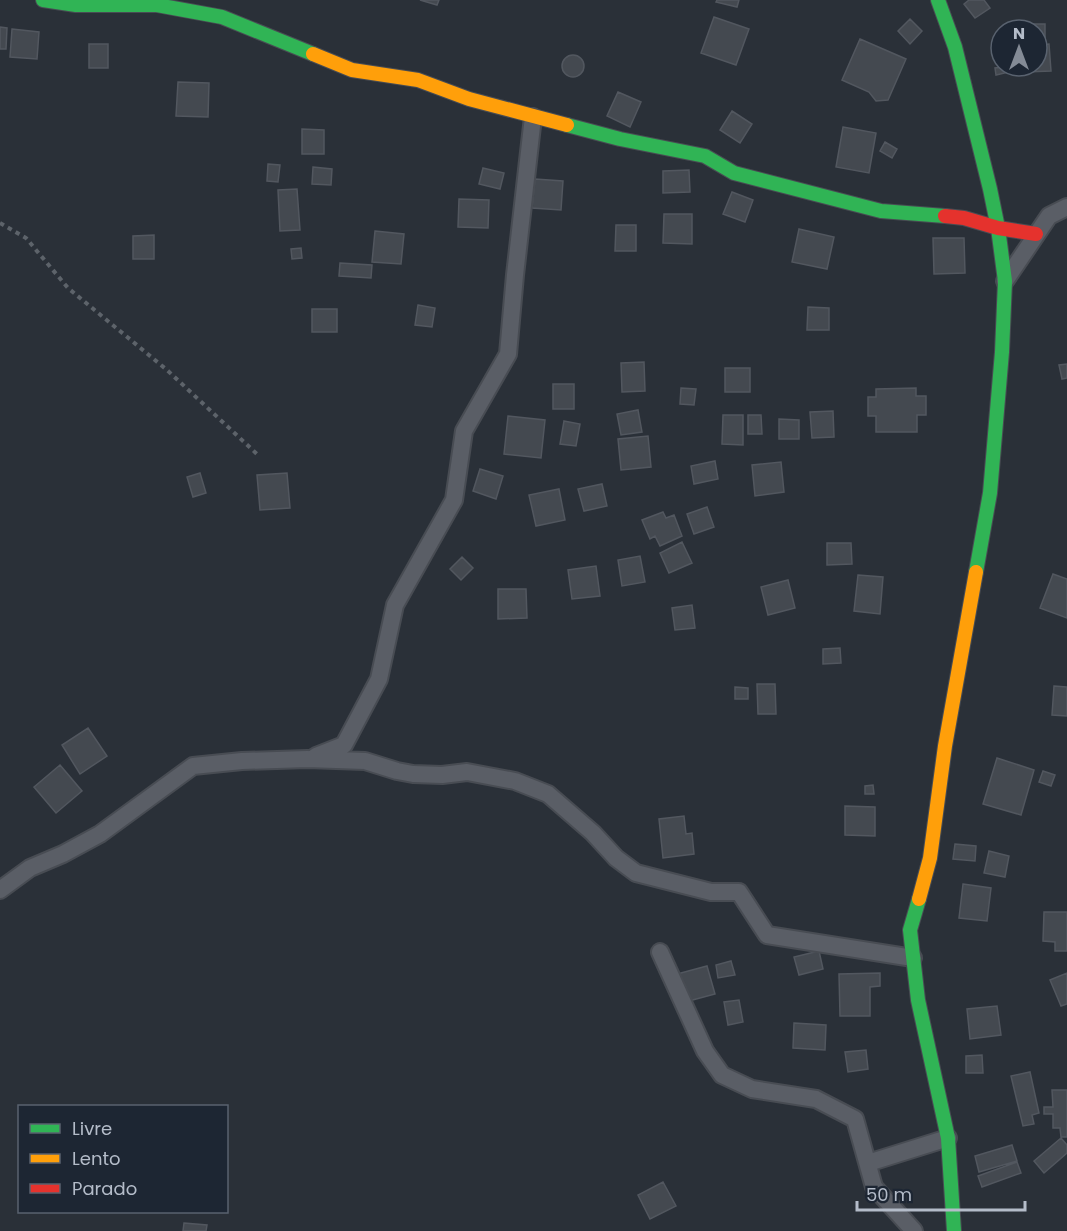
<svg xmlns="http://www.w3.org/2000/svg" width="1067" height="1231" viewBox="0 0 1067 1231" font-family="Poppins,sans-serif">
<style>
.building{fill:#444950;stroke:#52575f;stroke-width:1.5}
.lines{fill:none;stroke-linecap:round;stroke-linejoin:round}
.street-casing{stroke:#484c53;stroke-width:20}
.fast-casing{stroke:#484c53;stroke-width:16}
.slow-casing{stroke:#484c53;stroke-width:16}
.jam-casing{stroke:#484c53;stroke-width:16}
.path{stroke:#5d636a;stroke-width:4;stroke-dasharray:4.5 4.5;stroke-linecap:butt}
.street{stroke:#5a5e66;stroke-width:16}
.fast{stroke:#30b455;stroke-width:14}
.slow{stroke:#ff9f0a;stroke-width:14}
.jam{stroke:#e5322d;stroke-width:14}
</style>
<rect width="100%" height="100%" fill="#2a3038"/>
<path class="building" d="M420,0H439L437,5Z
M717,0H739L737,7L716,2Z
M969,0H984L990,8L975,18L964,4Z
M714,17L749,29L736,65L701,53Z
M910,19L922,31L910,44L898,31Z
M1028,24H1045V42H1037V30H1028Z
M0,27L7,28L6,49H0Z
M12,29L39,32L37,59L10,57Z
M860,39L906,59L888,100L876,101L869,92L842,80Z
M89,44H108V68H89Z
M1049,44L1051,71L1025,72L1024,66H1037V45Z
M562 66a11 11 0 1 1 22 0a11 11 0 1 1-22 0Z
M1009,66V72L996,75L995,68Z
M178,82L209,83L208,117L176,116Z
M618,92L641,102L630,127L607,116Z
M732,111L752,124L740,143L720,130Z
M843,127L876,133L869,173L836,167Z
M302,129L324,130V154H302Z
M885,142L897,149L892,158L880,151Z
M268,164L280,165L278,182L267,181Z
M313,167L332,169L331,185L312,184Z
M483,168L504,173L500,189L479,184Z
M689,170L690,192L663,193V171Z
M535,179L563,181L561,210L532,208Z
M297,189L300,230L280,231L278,190Z
M732,192L753,200L745,222L723,214Z
M459,199L489,200L488,228L458,227Z
M664,214H692V244L663,243Z
M616,225H636V251H615Z
M799,229L834,237L827,269L792,262Z
M375,231L404,234L401,264L372,262Z
M154,235V259H133V236Z
M933,238H964L965,273L934,274Z
M301,248L302,258L292,259L291,249Z
M340,263L372,265L371,278L339,276Z
M418,305L435,308L432,327L415,325Z
M808,307L829,308V330H807Z
M312,309H337V332H312Z
M644,362L645,391L622,392L621,363Z
M1067,364V378L1062,379L1059,365Z
M725,368H750V392H725Z
M553,384H574V409H553Z
M681,388L696,389L694,405L680,404Z
M916,388V396H926V415H917V432H876V416H868V397H876V389Z
M638,410L642,432L621,435L617,414Z
M833,411L834,437L812,438L810,412Z
M723,415H743V445L722,444Z
M748,415H761L762,434H748Z
M508,416L545,420L541,458L504,454Z
M779,419L799,420V439H779Z
M564,421L580,424L576,446L560,444Z
M648,436L651,467L621,470L618,439Z
M715,461L718,479L694,484L691,466Z
M781,462L784,492L755,496L752,465Z
M480,469L503,476L496,499L473,491Z
M200,473L206,493L193,497L187,477Z
M287,473L290,508L260,510L257,475Z
M602,484L607,506L584,511L578,489Z
M559,489L565,520L536,526L529,495Z
M707,507L714,527L694,534L687,514Z
M663,512L666,518L674,515L682,536L660,546L655,536L650,539L642,520Z
M682,542L692,563L669,573L660,553Z
M827,543H851L852,564L827,565Z
M640,556L645,582L622,586L618,560Z
M462,557L473,568L461,580L450,569Z
M596,566L600,596L572,599L568,570Z
M1053,574L1067,579V618L1040,608Z
M858,575L883,577L880,614L854,611Z
M788,580L795,608L768,615L761,587Z
M498,589H526L527,618L498,619Z
M692,605L695,628L675,630L672,608Z
M840,648L841,663L823,664V649Z
M757,684H775L776,714H758Z
M1054,686L1067,687V716L1052,715Z
M735,687L748,688V699H735Z
M88,728L107,756L80,774L62,745Z
M997,758L1034,770L1021,815L983,804Z
M60,765L82,791L56,813L34,787Z
M1043,771L1055,775L1051,786L1039,782Z
M873,785L874,794H865V786Z
M845,806L875,807V836L845,835Z
M684,816L686,834L692,833L694,854L663,858L659,819Z
M955,844L976,846L975,861L953,859Z
M989,851L1009,856L1005,877L984,873Z
M963,884L991,888L987,921L959,918Z
M1044,912H1067V951H1055V942L1043,941Z
M819,951L823,969L799,975L794,957Z
M731,961L735,975L718,978L716,965Z
M707,966L715,994L685,1002L677,974Z
M880,973V986L870,987V1016H840L839,974Z
M1067,973V1004L1061,1006L1050,980Z
M739,1000L743,1022L728,1025L724,1002Z
M997,1006L1001,1035L970,1039L967,1009Z
M794,1023L826,1025L825,1050L793,1048Z
M866,1050L868,1069L848,1072L845,1052Z
M982,1055L983,1073H966V1056Z
M1030,1072L1039,1113L1032,1115L1034,1124L1023,1126L1011,1076Z
M1052,1090H1067V1137H1061L1060,1128H1053V1114H1044V1107H1053Z
M1061,1138L1067,1145V1153L1044,1173L1034,1161Z
M1012,1145L1017,1161L979,1172L975,1156Z
M1017,1162L1021,1173L982,1187L978,1176Z
M663,1182L676,1206L650,1219L638,1195Z
M184,1223L207,1225L206,1231H183Z"/>
<g class="lines">
<g class="street-casing">
<path id="street" d="M1005,281L1049,216L1067,207
M316,756L344,745L379,679L395,605L454,500L464,431L508,354L515,275L533,117
M0,890L30,868L63,854L100,834L193,766L242,761L307,759L365,761L397,771L413,774L442,775L467,772L515,781L548,794L593,833L616,858L636,873L711,892H739L767,935L913,958
M660,952L705,1051L722,1075L752,1089L816,1099L855,1119L874,1187L914,1231
M868,1163L948,1138"/>
</g>
<g class="fast-casing">
<path id="fast" d="M43,0L76,5H157L222,17L313,54
M938,0L955,47L990,189L998,228L1005,281L1002,352L990,493L976,572
M567,125L620,139L705,156L734,173L881,211L945,216
M919,899L910,930L918,1000L948,1138L954,1231"/>
</g>
<g class="slow-casing">
<path id="slow" d="M313,54L352,70L418,80L469,99L567,125
M919,899L930,858L945,746L976,572"/>
</g>
<g class="jam-casing">
<path id="jam" d="M945,216L964,218L998,228L1036,234"/>
</g>
<path class="path" d="M0,223L26,238L68,288L167,370L258,455"/>
<use href="#street" class="street"/>
<use href="#fast" class="fast"/>
<use href="#slow" class="slow"/>
<use href="#jam" class="jam"/>
</g>
<rect x="18" y="1105" width="210" height="108" fill="#1d2633" stroke="#59626f" stroke-width="1.5"/>
<rect x="30" y="1124" width="30" height="9" fill="#30b455" stroke="#59626f" stroke-width="1.5"/>
<text x="72" y="1135" font-size="18" fill="#b4bcc9">Livre</text>
<rect x="30" y="1154" width="30" height="9" fill="#ff9f0a" stroke="#59626f" stroke-width="1.5"/>
<text x="72" y="1165" font-size="18" fill="#b4bcc9">Lento</text>
<rect x="30" y="1184" width="30" height="9" fill="#e5322d" stroke="#59626f" stroke-width="1.5"/>
<text x="72" y="1195" font-size="18" fill="#b4bcc9">Parado</text>
<g transform="translate(1019 48)"><circle r="28" fill="#1d2633" stroke="#59626f" stroke-width="1.5"/>
<path d="M0-4.5L10 22L0 15L-10 22Z" fill="#848b96"/>
<text y="-9" font-size="16" font-weight="bold" text-anchor="middle" fill="#b4bcc9">N</text>
</g>
<path d="M857 1201v9h168v-9" fill="none" stroke="#b4bcc9" stroke-width="3"/>
<text x="866" y="1201" font-size="18" fill="#b4bcc9" stroke="#1d2633" stroke-width="4.5" paint-order="stroke">50 m</text>
</svg>
